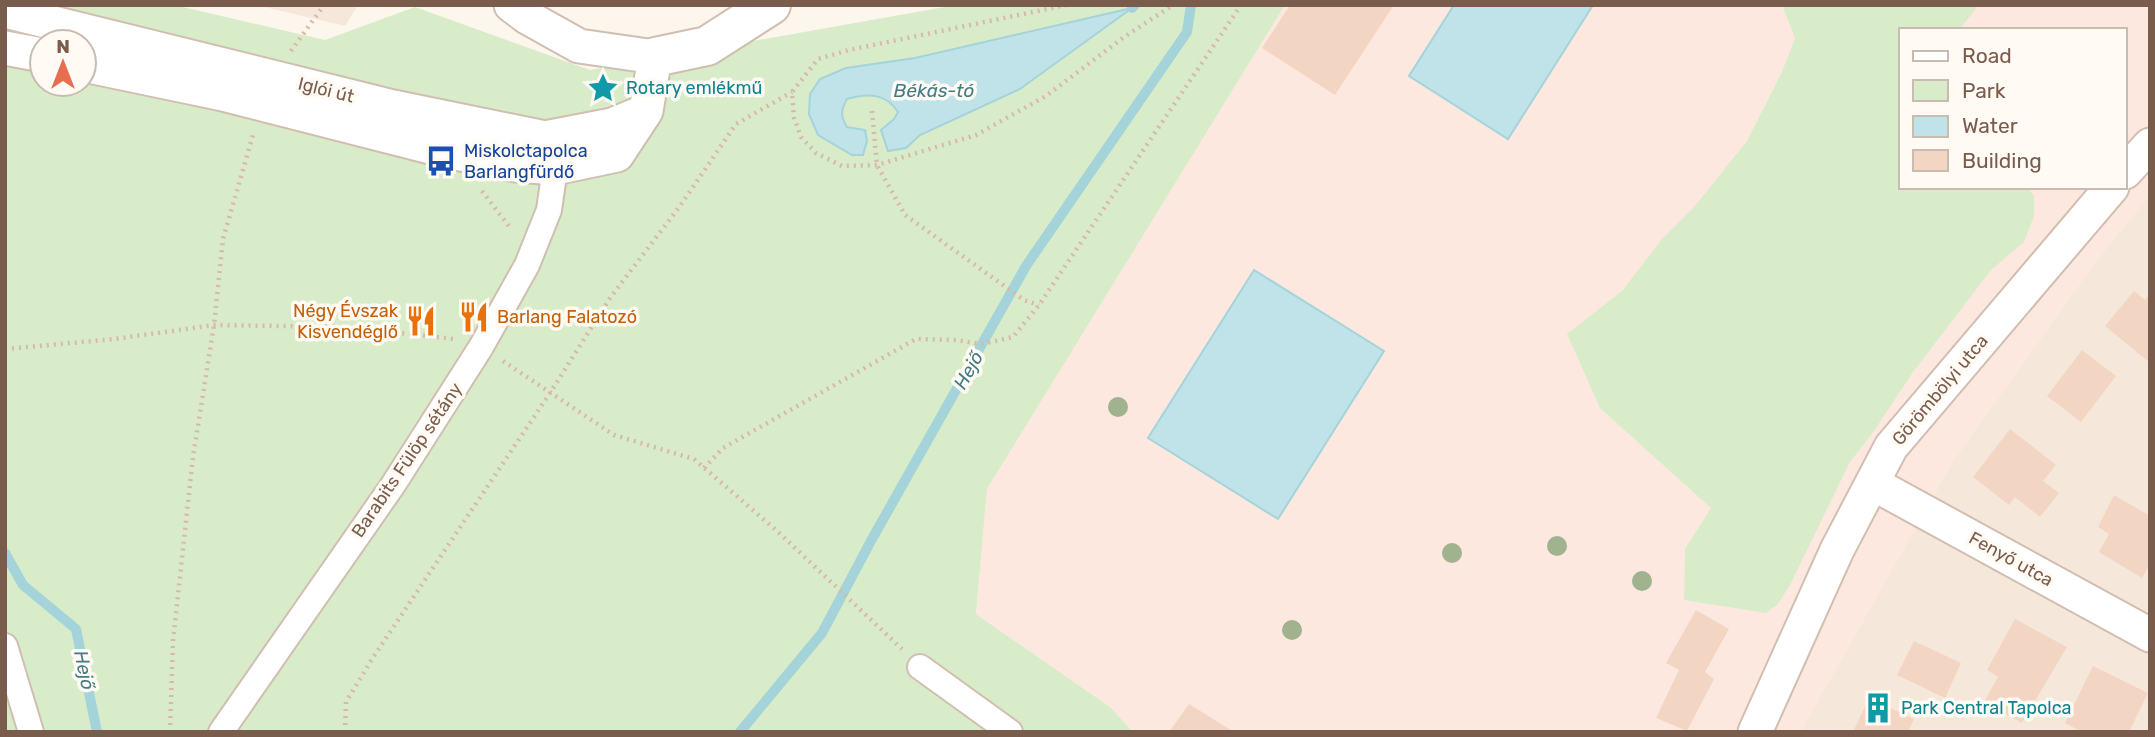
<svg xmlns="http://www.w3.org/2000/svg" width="2155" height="737" viewBox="0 0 2155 737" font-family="Rubik,sans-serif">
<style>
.residential{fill:#f5e8da}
.commercial{fill:#fde8e0;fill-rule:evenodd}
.green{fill:#d8ecc9;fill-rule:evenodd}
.water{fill:#bfe3e8;stroke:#a5d3da;stroke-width:2}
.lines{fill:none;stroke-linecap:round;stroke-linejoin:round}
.stream{stroke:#a5d3da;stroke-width:10}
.building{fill:#f3d5c3}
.pedestrian-casing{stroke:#d1beb0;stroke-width:28}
.minor-casing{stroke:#d1beb0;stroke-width:37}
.tertiary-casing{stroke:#d1beb0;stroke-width:42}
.path{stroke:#d9b8a5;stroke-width:4.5;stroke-dasharray:2 5;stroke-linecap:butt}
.pedestrian{stroke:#fff;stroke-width:24}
.minor{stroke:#fff;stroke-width:33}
.tertiary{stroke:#fff;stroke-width:38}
.tree{fill:#a0b28e}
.labels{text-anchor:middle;stroke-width:7;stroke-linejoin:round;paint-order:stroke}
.culture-label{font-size:18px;fill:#0d838f;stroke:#fffaf3;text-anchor:start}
.street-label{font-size:18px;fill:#7a5c4d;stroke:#fffaf3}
.transit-label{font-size:18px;fill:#164399;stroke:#fffaf3;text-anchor:start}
.food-label{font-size:18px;fill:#c56008;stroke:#fffaf3;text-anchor:end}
.water-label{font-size:19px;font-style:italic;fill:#437c86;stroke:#fffaf3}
</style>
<rect width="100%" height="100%" fill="#fdf6ec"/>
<path class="residential" d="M256,5H358L345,26Z
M2150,194V732H1800L1954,459L2095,262Z"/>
<path class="commercial" d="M1285,5H2150V194L2095,262L1954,459L1800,732H1133L1110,707L976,614L987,489ZM1901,30H2125V187H1901Z"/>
<path class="green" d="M5,5H174L325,40L415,7L590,70L956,5H1285L987,489L976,614L1110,707L1133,732H5ZM42,42H84V84H42Z
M1782,5H1979L1959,30H1901V187H2027L2034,196V216L2024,242L1991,270L1913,372L1874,431L1850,462L1790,585L1777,605L1766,613L1684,600L1685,549L1711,508L1600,408L1567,334L1622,291L1662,239L1695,206L1747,141L1782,72L1795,38Z"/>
<path class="water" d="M1454,5H1593L1508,139L1409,76Z
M1132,8L1020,89L920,135L906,148L888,151L881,130L894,119L898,112C886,93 868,93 847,99C841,110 840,116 847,127L865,130L867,141L863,155H852L818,135L809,114L810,94L820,79L846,68L915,58Z
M1254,270L1384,351L1278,519L1148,438Z"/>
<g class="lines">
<path class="stream" d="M1132,8L1135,5
M5,553L23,585L76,629L97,732
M740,732L822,633L872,539L1026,266L1187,32L1191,5"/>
</g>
<path class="building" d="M1290,5H1394L1335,95L1262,48Z
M2134,291L2145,300L2150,294V363L2105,326Z
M2082,350L2116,376L2081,422L2047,396Z
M2010,429L2056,465L2043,481L2059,493L2040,517L2015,497L2009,505L1973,477Z
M2114,495L2150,516V564L2142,578L2099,552L2109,534L2098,527Z
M1696,610L1729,629L1705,672L1714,679L1687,731L1656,718L1679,670L1666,663Z
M2015,619L2067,647L2022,723L1984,702L1998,677L1987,670Z
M1914,641L1961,663L1945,698L1897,675Z
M2093,666L2148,693L2129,732H2082L2065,723Z
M1869,698L1914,719L1908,732H1853Z
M1189,704L1234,732H1169Z"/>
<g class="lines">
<g class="pedestrian-casing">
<path id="pedestrian" d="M5,646L31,732
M920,667L1010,732
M221,732L393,485L481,347L527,265L549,210L555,168"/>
</g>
<g class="minor-casing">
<path id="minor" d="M5,11L393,107L545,138L612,125L646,111
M5,48L42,55
M84,65L223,94L446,151L516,165L555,168L617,155L646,111L655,57L579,46L527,17L511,5
M2125,172L2150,145
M1872,483L2150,635
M1755,732L1837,550L1891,447L2112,187"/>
</g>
<g class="tertiary-casing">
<path id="tertiary" d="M655,57L707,46L771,5"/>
</g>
<path class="path" d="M1067,5L849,50L818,59L792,92L794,118L801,137L816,153L842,166L877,165L976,135L1046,96L1124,37L1173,5
M291,51L324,5
M872,111L877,165L905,215L1024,300L1039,305
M482,191L511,229
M5,349L115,339L214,325L347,327L454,339
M503,361L614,435L694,459L777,531L902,649
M704,468L723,448L916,339L955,340L982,344L1013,337L1039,305L1241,5
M170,732L173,641L193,457L214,325L223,239L253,135
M345,732L346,702L372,659L550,393L610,298L680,206L736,124L792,92"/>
<use href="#pedestrian" class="pedestrian"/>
<use href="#minor" class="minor"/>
<use href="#tertiary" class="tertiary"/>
</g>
<g class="tree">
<circle cx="1118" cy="407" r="10"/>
<circle cx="1557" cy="546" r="10"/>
<circle cx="1452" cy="553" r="10"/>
<circle cx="1642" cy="581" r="10"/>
<circle cx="1292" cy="630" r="10"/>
</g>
<defs>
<g id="sight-bare" transform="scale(2.415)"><path d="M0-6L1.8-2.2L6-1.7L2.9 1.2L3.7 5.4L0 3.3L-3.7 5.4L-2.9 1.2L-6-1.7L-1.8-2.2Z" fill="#0f9aa8" stroke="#fffaf3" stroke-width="2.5" paint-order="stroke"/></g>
<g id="bus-bare" transform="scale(2.415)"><path d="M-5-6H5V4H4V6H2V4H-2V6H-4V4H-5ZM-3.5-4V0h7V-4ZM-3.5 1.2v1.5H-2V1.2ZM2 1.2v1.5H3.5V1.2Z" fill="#1a4fb4" stroke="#fffaf3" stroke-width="2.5" paint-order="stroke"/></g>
<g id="restaurant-bare" transform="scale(2.415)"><path d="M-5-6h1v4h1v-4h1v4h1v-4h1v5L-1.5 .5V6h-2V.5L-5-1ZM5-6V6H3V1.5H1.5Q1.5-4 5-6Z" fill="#e8710a" stroke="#fffaf3" stroke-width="2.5" paint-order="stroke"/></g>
<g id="building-bare" transform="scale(2.415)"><path d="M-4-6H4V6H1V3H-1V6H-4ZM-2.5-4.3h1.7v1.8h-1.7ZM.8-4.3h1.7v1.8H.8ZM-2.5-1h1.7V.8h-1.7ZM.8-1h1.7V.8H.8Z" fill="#0f9aa8" stroke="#fffaf3" stroke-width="2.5" paint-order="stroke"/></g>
</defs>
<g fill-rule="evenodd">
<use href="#sight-bare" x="603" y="88"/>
<use href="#bus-bare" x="441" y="161"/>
<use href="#restaurant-bare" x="474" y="317"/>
<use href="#restaurant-bare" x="421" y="321"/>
<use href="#building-bare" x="1878" y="708"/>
</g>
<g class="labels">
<g class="culture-label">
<text x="626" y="94">Rotary emlékmű</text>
<text x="1901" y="714">Park Central Tapolca</text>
</g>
<g class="street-label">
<text transform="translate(326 90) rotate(14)" y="6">Iglói út</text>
<text transform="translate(1940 390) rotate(-50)" y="6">Görömbölyi utca</text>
<text transform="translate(407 460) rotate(-56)" y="6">Barabits Fülöp sétány</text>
<text transform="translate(2011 559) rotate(29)" y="6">Fenyő utca</text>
</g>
<g class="transit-label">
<text x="464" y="157">Miskolctapolca<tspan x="464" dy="21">Barlangfürdő</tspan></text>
</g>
<g class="food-label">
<text x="398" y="317">Négy Évszak<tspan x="398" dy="21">Kisvendéglő</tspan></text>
<text x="497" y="323" text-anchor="start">Barlang Falatozó</text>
</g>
<g class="water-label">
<text x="934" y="97">Békás-tó</text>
<text transform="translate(968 370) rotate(-61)" y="7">Hejő</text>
<text transform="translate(85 670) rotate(78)" y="7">Hejő</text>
</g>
</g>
<rect width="2155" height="737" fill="none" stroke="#7a5c4d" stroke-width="14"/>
<rect x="1899" y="28" width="228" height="161" fill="#fffaf3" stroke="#cabbb1" stroke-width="2"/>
<rect x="1913" y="51" width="35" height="10" fill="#ffffff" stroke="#cabbb1" stroke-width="2"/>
<text x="1962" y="63" font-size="21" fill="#7a5c4d">Road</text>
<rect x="1913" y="80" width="35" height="21" fill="#d8ecc9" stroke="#cabbb1" stroke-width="2"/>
<text x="1962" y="98" font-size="21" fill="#7a5c4d">Park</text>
<rect x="1913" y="116" width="35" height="21" fill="#bfe3e8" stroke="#cabbb1" stroke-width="2"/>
<text x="1962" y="133" font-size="21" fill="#7a5c4d">Water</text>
<rect x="1913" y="150" width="35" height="21" fill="#f3d5c3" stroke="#cabbb1" stroke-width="2"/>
<text x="1962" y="168" font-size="21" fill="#7a5c4d">Building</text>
<g transform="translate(63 63)"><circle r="33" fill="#fffaf3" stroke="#cabbb1" stroke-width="2"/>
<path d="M0-5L12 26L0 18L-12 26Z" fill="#e76f51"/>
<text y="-10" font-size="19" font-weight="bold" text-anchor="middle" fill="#7a5c4d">N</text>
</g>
</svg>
